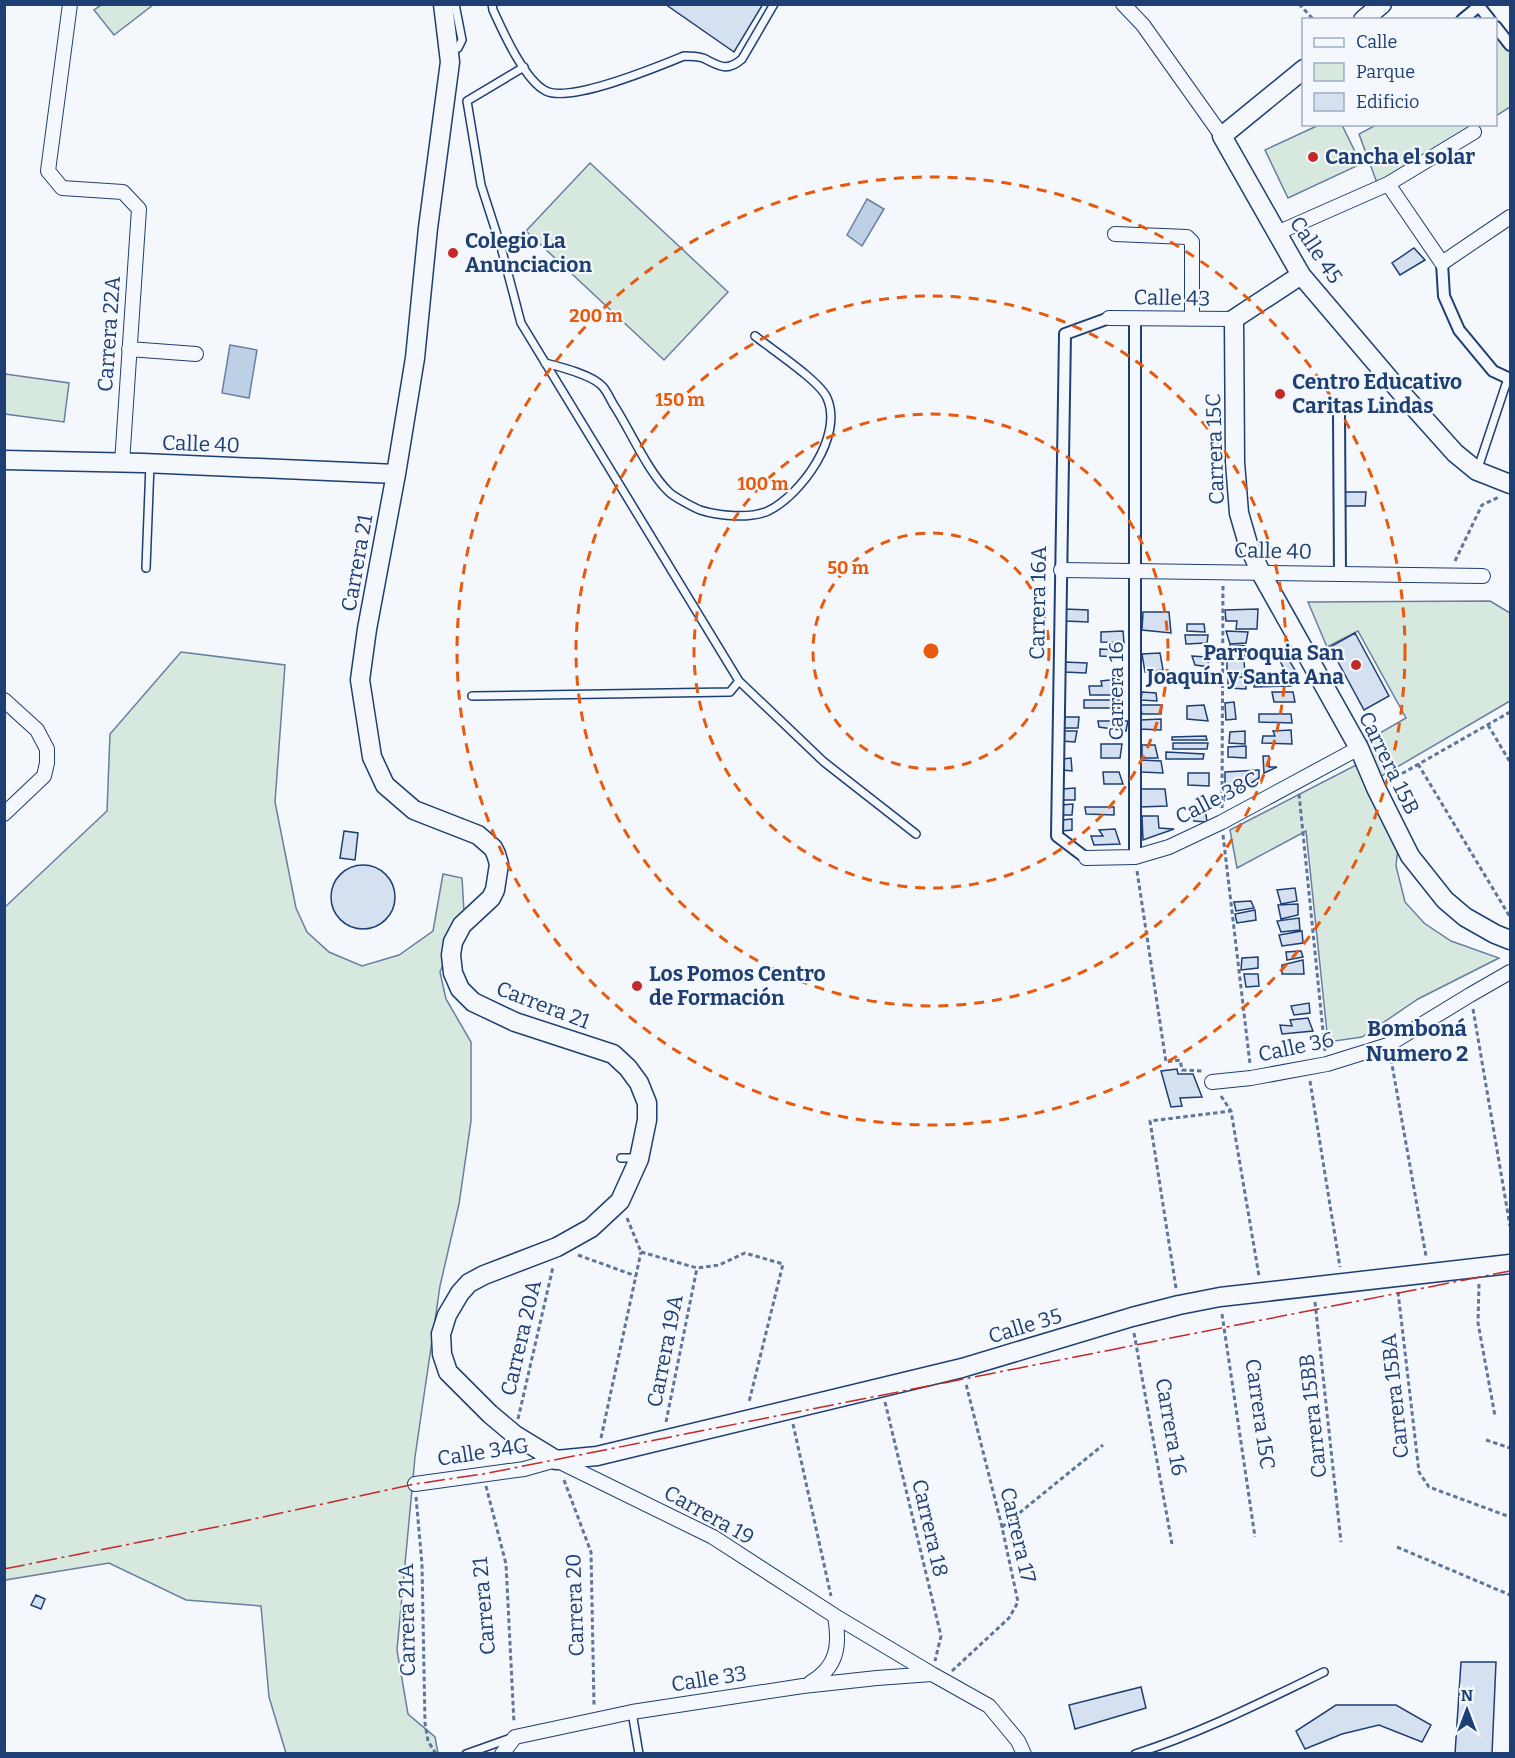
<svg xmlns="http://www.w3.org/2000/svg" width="1515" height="1758" viewBox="0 0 1515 1758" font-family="Bitter,serif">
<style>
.green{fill:#d7e8df;stroke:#687fa3;stroke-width:1.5}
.water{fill:#bed0e5;stroke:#687fa3;stroke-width:1.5}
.building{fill:#d5e0f0;stroke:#1d3f73;stroke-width:1.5}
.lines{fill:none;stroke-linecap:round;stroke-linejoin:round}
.service-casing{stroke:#1d3f73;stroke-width:10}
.pedestrian-casing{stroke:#1d3f73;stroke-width:14}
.minor-casing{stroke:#1d3f73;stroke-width:16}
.tertiary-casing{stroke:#1d3f73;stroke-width:21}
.path{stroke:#5e769c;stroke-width:3;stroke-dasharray:4.5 3;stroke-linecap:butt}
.service{stroke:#f4f7fb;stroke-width:7}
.pedestrian{stroke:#f4f7fb;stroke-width:10}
.minor{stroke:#f4f7fb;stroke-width:14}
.tertiary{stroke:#f4f7fb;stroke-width:18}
.power{stroke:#c62828;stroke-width:1.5;stroke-dasharray:21 4.5 3 4.5;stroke-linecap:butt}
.ring{fill:none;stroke:#e8590c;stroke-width:3;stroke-dasharray:10 8}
.poi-dot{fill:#c62828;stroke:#f4f7fb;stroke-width:2}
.labels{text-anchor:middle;stroke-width:4.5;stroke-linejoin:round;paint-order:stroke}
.poi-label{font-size:21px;font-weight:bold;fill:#1d3f73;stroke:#f4f7fb;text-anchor:start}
.street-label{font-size:21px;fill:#1d3f73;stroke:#f4f7fb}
.neighbourhood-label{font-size:22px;font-weight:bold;fill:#1d3f73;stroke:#f4f7fb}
.centre{fill:#e8590c;stroke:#f4f7fb;stroke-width:3}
.ring-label{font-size:18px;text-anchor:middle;font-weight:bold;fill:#e8590c;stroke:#f4f7fb;stroke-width:4.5;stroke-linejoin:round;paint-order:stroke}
</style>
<rect width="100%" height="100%" fill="#f4f7fb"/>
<path class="green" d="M101,5V4L153,5L114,35L94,10Z
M1496,33L1510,51V107L1496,116Z
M1321,124L1342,125L1361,164L1288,198L1265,150Z
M1376,125H1480L1377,183L1359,134Z
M590,163L728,292L664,360L526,231Z
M5,374L69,383L64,422L5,414Z
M1490,601L1510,613V701L1380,777L1361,744L1406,718L1358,631L1327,647L1308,602Z
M181,652L285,665L275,802L296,908L307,932L329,952L362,966L399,955L433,931L443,874L462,878L464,912L440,972L446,999L471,1042V1121L459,1204L440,1286L415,1457L397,1650L408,1714L435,1737L438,1753H286L269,1697L261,1606L186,1600L109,1563L5,1580V907L107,811L110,734Z
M1360,763L1399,837L1396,866L1405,902L1424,923L1451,941L1499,958L1418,999L1362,1037L1328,1042L1306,831L1237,868L1230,830Z"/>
<path class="water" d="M867,199L884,209L862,246L847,235Z
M230,345L257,350L249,398L222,393Z"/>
<path class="building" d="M665,4H763L734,52Z
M1414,248L1425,260L1400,275L1392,263Z
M1345,492H1366L1365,506H1345Z
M1065,609L1088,610V622L1065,621Z
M1258,609L1257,629H1236L1237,621H1226L1225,610Z
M1143,612H1169L1171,633L1142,630Z
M1187,624H1204L1205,632L1187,631Z
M1123,631L1124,643L1101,642V632Z
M1226,631L1248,632L1246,643L1230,644Z
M1355,633L1389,696L1364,710L1330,647Z
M1185,635H1208L1207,643L1186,644Z
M1230,644L1245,646V658H1230Z
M1100,649L1120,650V657L1100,656Z
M1160,653L1163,670L1145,672L1142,654Z
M1286,655L1295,670L1286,673L1279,659Z
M1192,656L1206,657L1210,667L1195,665Z
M1227,660L1244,661L1245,674L1227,673Z
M1064,662L1087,663L1086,673L1064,672Z
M1184,671L1207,672V679L1184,680Z
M1265,672L1264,679H1290L1291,686L1254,687L1258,673Z
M1228,677H1246V689L1228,688Z
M1119,679L1121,695H1090L1089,686H1102L1101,681Z
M1142,692L1156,693L1157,701L1141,700Z
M1272,692H1293L1295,702H1274Z
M1084,700H1121L1122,708H1084Z
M1234,702L1236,719L1226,720L1225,703Z
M1140,705H1162L1161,714H1142Z
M1204,705L1208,721L1187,719V706Z
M1259,714H1291L1292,723L1259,722Z
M1063,717H1079L1078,728H1063Z
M1161,719V730L1140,729V720Z
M1098,721H1128L1126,731L1099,727Z
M1291,730L1292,744L1262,743L1263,736H1275L1273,731Z
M1063,731H1077L1075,742L1062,741Z
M1245,731V744L1229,743L1230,732Z
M1206,736L1207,740H1172V737Z
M1173,743H1208L1207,749H1173Z
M1101,744H1122L1120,758H1101Z
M1142,745H1155L1158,758H1142Z
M1246,746V758L1228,757V747Z
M1166,752L1204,754L1203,759H1166Z
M1263,756H1269V767H1277L1264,773Z
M1071,758L1072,771L1063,770V759Z
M1141,760L1161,761L1163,773L1141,772Z
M1259,770V778L1225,800V772Z
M1103,772H1119L1123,784H1104Z
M1188,773H1209V786L1188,785Z
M1075,788V800H1061L1062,789Z
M1141,789H1165L1167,806L1140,807Z
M1073,804L1072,815H1061V805Z
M1085,807H1114V815L1086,814Z
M1193,808H1205L1207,822L1194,821Z
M1142,816H1158L1159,828L1174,829L1143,840Z
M1072,819V830L1062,831V820Z
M1115,829L1120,844L1094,845L1091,836H1103L1099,830Z
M344,831L358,833L355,860L340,858Z
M331 897a32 32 0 1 1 64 0a32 32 0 1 1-64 0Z
M1295,888L1297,901L1281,904L1277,890Z
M1251,901L1254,908L1236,911L1234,902Z
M1298,904V915L1281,919L1278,905Z
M1255,910L1256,920L1237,923L1235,914Z
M1299,918L1300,930L1281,932L1277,921Z
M1302,931L1303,943L1282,946L1279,935Z
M1301,951L1303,957L1287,960L1286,952Z
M1258,957V968L1241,970L1242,958Z
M1303,960L1304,974H1282V965Z
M1244,974H1258L1259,986L1246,987Z
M1309,1003L1310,1013L1294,1015L1291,1006Z
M1308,1018L1313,1031L1282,1034L1280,1025L1292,1026L1290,1020Z
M1177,1069L1178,1074H1193L1202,1097L1180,1098L1182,1106L1171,1107L1161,1071Z
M36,1595L45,1599L41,1609L31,1605Z
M1461,1662H1496L1492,1754H1455Z
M1141,1687L1146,1708L1075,1729L1069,1705Z
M1336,1705H1396L1431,1725L1422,1742L1379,1725L1342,1734L1305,1749L1296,1731Z"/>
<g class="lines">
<g class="service-casing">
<path id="service" d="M492,4L493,10C503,32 525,81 546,91C571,103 657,67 684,56C690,56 696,56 703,58C718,65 726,73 742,59L774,4
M449,52L458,48L462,40L455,4
M545,363C561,367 593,375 603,387C608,393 611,401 615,407C631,432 648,472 669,492C674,497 693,507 700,510C718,516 750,519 768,511C801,495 844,436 827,398C820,381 771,349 755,336
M1478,468L1508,378
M146,568L150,464
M739,681L824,762L916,834
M472,696L730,692L739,681L521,323L501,247L481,185L467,101L524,67
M621,1158H636
M632,1712L639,1754
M466,1754L511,1738
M1135,1754C1201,1733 1262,1702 1324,1672"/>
</g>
<g class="pedestrian-casing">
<path id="pedestrian" d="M1462,20L1479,6L1490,20
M1496,27L1510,45
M1442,263L1444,296L1459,330L1493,371L1508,378
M1135,318V857
M1339,415L1340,574
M1086,858L1057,836L1065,334L1109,318"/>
</g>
<g class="minor-casing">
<path id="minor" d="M70,4L48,171L62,188L123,192L139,209L122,463
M1123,4L1143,25L1222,136
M1388,184L1442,263L1510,217
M1277,233L1388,184L1474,132
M1115,234L1187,237L1192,242V319
M1109,318L1234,319
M129,349L196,354
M1061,570L1483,576
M4,700L37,730L47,749V763L44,776L4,814
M1086,858L1135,857L1169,847L1222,822L1359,748
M1212,1082L1251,1078L1327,1064L1388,1045L1470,995L1510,972
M415,1484L524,1469L556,1460L713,1537L835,1616L932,1674L989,1706L1018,1741L1024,1754
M810,1683C838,1667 840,1645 835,1616
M502,1754L515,1737L632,1712L803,1686L877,1678L932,1674"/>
</g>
<g class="tertiary-casing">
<path id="tertiary" d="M443,4L450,62L428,228L415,358L396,474L367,629L360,680L372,757L385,785L414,810L478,835L493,848L496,854L499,864L495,890L491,898L462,925L453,942L451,955L453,973L460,989L473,1002L515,1022L613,1054L628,1068L639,1083L647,1103V1120L639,1159L620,1201L591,1228L557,1247L484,1275L469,1283L460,1293L447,1315L441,1334L442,1354L448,1372L490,1414L515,1435L556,1460L597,1456L962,1368L1132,1317L1179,1305L1220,1297L1510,1264
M1363,20L1382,4
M1304,69L1222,136L1301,275L1404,396L1455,453L1477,471L1510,484
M1301,275L1234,319L1235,462L1239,513L1248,544L1261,573L1359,748L1376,788L1410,856L1445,900L1465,917L1495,934L1510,940
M4,460L143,463L396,474"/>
</g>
<path class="path" d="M1299,4L1314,20
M1455,561L1482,505L1499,497
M1488,725L1510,762
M1418,764L1510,917
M1389,781L1510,712
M1299,794L1325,1051
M1222,808L1223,586
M1223,835L1250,1064
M1137,871L1166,1062L1180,1060L1182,1070L1204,1071
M1473,1009L1510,1226
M1391,1059L1426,1256
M1310,1081L1340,1267
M1221,1096L1231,1111L1259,1276
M627,1218L641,1252
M641,1252L697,1268L719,1265L745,1253L783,1264L749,1402
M578,1255L636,1276
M1479,1284L1478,1323L1495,1416
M1176,1288L1150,1121L1231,1111
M1398,1292L1419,1472L1429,1487L1510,1517
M1315,1302L1341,1542
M1222,1314L1255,1537
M1134,1333L1172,1544
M885,1402L941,1636L935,1661
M518,1419L553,1267
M666,1422L697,1268
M793,1424L831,1596
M601,1438L641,1252
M1486,1440L1510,1448
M564,1480L591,1552L594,1705
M486,1486L506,1564L514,1723
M416,1497L422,1564L425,1723L428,1741L436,1754
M1002,1527L1103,1445
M1397,1547L1510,1595
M952,1671L1009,1618L1018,1602L1002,1527L966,1384"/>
<use href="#service" class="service"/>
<use href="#pedestrian" class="pedestrian"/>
<use href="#minor" class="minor"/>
<use href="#tertiary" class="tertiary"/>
<path class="power" d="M4,1569L221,1526L415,1484L483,1474L1510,1271"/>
</g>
<g class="ring">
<circle cx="931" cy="651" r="118"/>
<circle cx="931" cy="651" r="237"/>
<circle cx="931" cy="651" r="355"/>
<circle cx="931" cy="651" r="474"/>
</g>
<g class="poi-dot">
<circle cx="1313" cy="157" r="6"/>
<circle cx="453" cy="253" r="6"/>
<circle cx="1280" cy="394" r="6"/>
<circle cx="1356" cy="665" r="6"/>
<circle cx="637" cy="986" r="6"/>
</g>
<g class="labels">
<g class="poi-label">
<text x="1325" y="164">Cancha el solar</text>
<text x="465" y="248">Colegio La<tspan x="465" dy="24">Anunciacion</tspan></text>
<text x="1292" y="389">Centro Educativo<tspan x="1292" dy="24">Caritas Lindas</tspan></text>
<text x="1344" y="660" text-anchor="end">Parroquia San<tspan x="1344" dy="24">Joaquín y Santa Ana</tspan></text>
<text x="649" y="981">Los Pomos Centro<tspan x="649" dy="24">de Formación</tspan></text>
</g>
<g class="street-label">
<text transform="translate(1316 250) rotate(56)" y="7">Calle 45</text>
<text transform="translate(1172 298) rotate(1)" y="7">Calle 43</text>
<text transform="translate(109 334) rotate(-86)" y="7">Carrera 22A</text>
<text transform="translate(201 444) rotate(2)" y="7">Calle 40</text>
<text transform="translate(1215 449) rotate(-92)" y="7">Carrera 15C</text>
<text transform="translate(1273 551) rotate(1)" y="7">Calle 40</text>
<text transform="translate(357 563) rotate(-80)" y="7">Carrera 21</text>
<text transform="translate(1038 603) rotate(-89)" y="7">Carrera 16A</text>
<text transform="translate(1116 691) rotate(-90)" y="7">Carrera 16</text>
<text transform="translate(1389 763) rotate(64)" y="7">Carrera 15B</text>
<text transform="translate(1217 798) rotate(-27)" y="7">Calle 38C</text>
<text transform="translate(543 1005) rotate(21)" y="7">Carrera 21</text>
<text transform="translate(1296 1047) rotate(-12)" y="7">Calle 36</text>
<text transform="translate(1025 1326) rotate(-17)" y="7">Calle 35</text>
<text transform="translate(521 1338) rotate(-77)" y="7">Carrera 20A</text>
<text transform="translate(665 1351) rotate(-79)" y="7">Carrera 19A</text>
<text transform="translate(1395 1396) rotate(-96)" y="7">Carrera 15BA</text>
<text transform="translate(1260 1414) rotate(82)" y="7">Carrera 15C</text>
<text transform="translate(1313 1416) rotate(-96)" y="7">Carrera 15BB</text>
<text transform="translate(1171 1427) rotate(80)" y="7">Carrera 16</text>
<text transform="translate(483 1452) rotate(-9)" y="7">Calle 34G</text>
<text transform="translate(709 1515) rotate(29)" y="7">Carrera 19</text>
<text transform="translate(930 1528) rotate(77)" y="7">Carrera 18</text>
<text transform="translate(1018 1535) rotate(77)" y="7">Carrera 17</text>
<text transform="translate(575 1605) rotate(-92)" y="7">Carrera 20</text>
<text transform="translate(484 1606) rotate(-95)" y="7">Carrera 21</text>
<text transform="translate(407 1620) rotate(-91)" y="7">Carrera 21A</text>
<text transform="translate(709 1679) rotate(-9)" y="7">Calle 33</text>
</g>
<g class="neighbourhood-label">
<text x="1417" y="1036">Bomboná<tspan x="1417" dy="25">Numero 2</tspan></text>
</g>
</g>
<circle cx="931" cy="651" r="9" class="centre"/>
<g class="ring-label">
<text x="596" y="322">200 m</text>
<text x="680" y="406">150 m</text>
<text x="763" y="490">100 m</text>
<text x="848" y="574">50 m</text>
</g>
<rect width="1515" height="1758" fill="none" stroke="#1d3f73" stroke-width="12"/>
<rect x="1302" y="18" width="195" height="108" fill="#f4f7fb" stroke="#9eadc5" stroke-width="1.5"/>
<rect x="1314" y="38" width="30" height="9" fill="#f4f7fb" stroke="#9eadc5" stroke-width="1.5"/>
<text x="1356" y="48" font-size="18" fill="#1d3f73">Calle</text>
<rect x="1314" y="63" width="30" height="18" fill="#d7e8df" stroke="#9eadc5" stroke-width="1.5"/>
<text x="1356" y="78" font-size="18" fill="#1d3f73">Parque</text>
<rect x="1314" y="93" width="30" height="18" fill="#d5e0f0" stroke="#9eadc5" stroke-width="1.5"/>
<text x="1356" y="108" font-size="18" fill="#1d3f73">Edificio</text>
<g transform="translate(1467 1710)" stroke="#f4f7fb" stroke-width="4.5" paint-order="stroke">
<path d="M0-4.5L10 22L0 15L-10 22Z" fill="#1d3f73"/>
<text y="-9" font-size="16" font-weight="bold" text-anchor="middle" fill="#1d3f73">N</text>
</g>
</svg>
